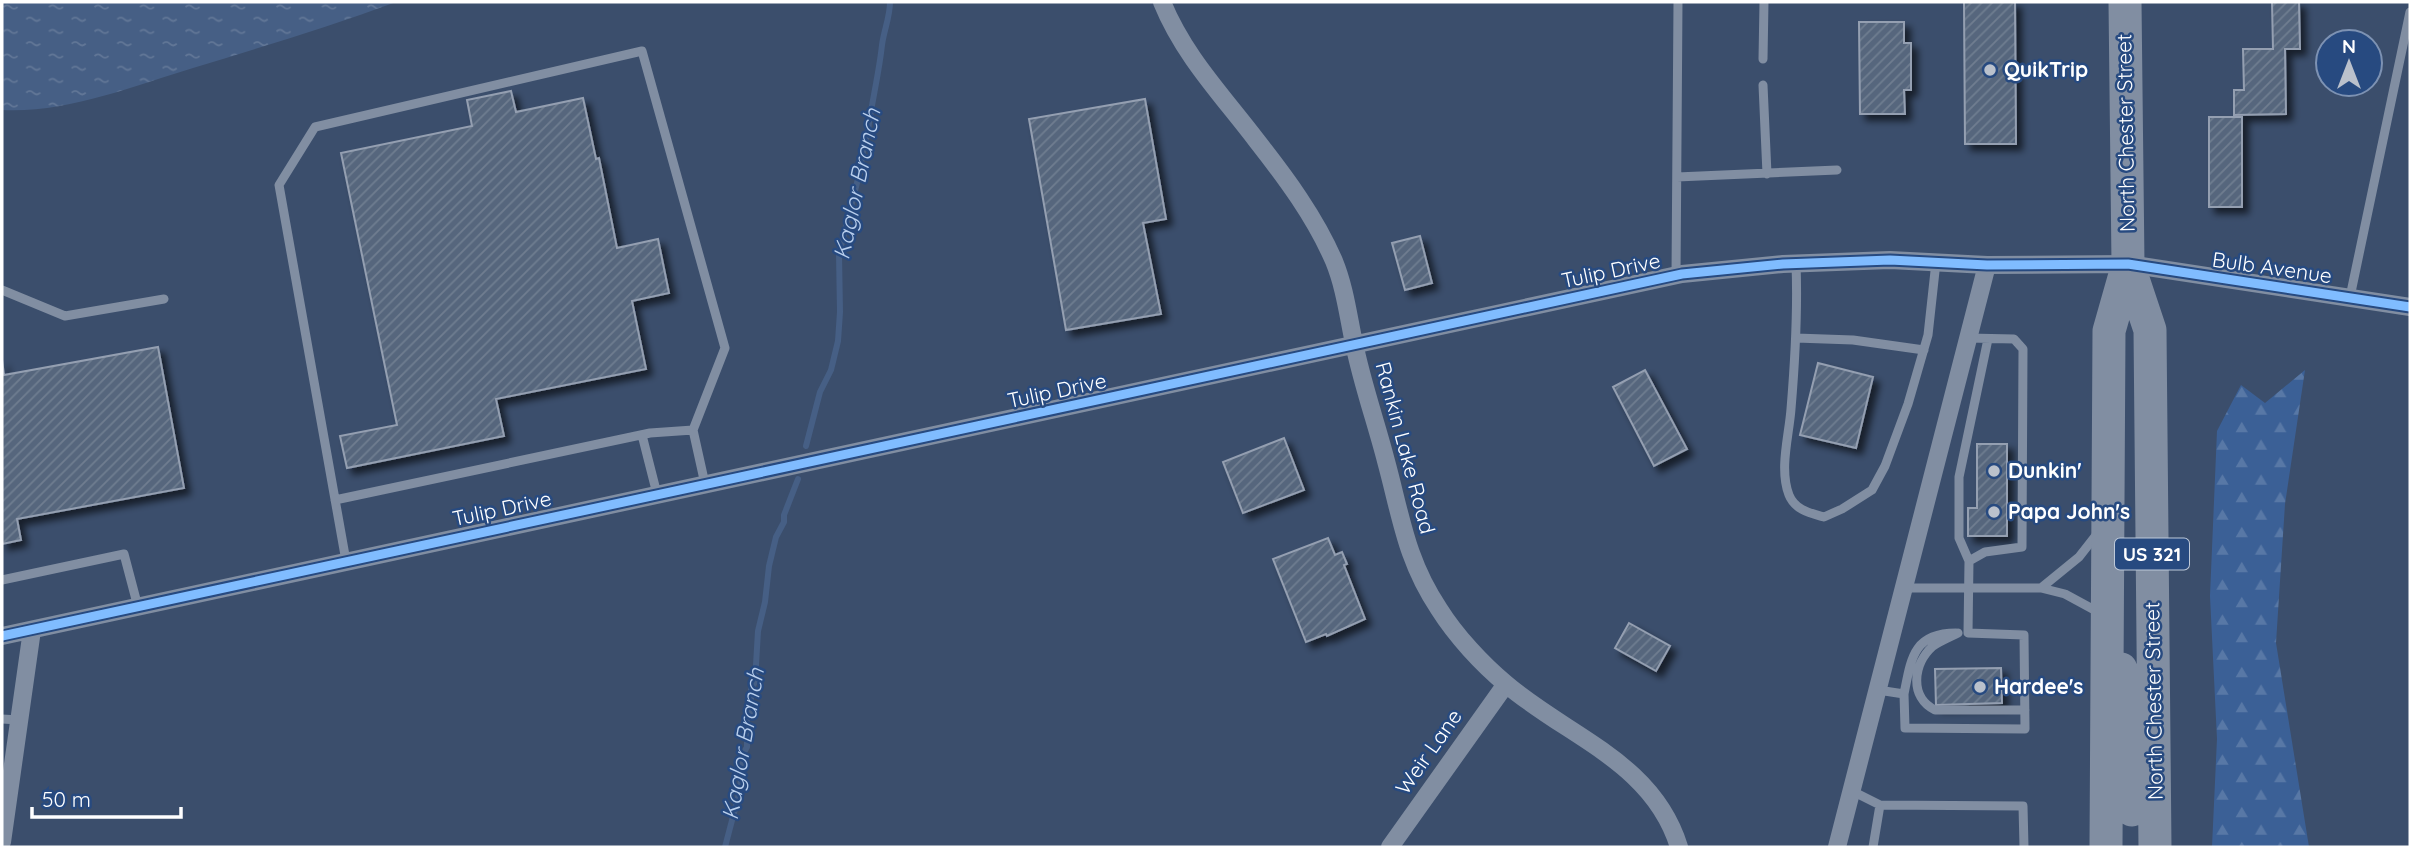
<svg xmlns="http://www.w3.org/2000/svg" width="2412" height="849" viewBox="0 0 2412 849" font-family="Quicksand,sans-serif">
<style>
.forest{fill:url(#forest-firs)}
.water{fill:url(#water-ripples)}
.lines{fill:none;stroke-linecap:round;stroke-linejoin:round}
.stream{stroke:#465f85;stroke-width:6}
.building{fill:url(#building-hatch);stroke:#949fb1;stroke-width:2;filter:url(#shadow)}
.lane{stroke:#818ea2;stroke-width:9}
.street{stroke:#818ea2;stroke-width:18}
.highway{stroke:#818ea2;stroke-width:33}
.cycleway-casing{stroke:#274a80;stroke-width:13}
.cycleway{stroke:#80bcff;stroke-width:9}
.poi-dot{fill:#bac1cc;stroke:#274a80;stroke-width:2.5}
.labels{text-anchor:middle;stroke-width:5;stroke-linejoin:round;paint-order:stroke}
.shield{fill:#274a80;stroke:#bec9d9;stroke-width:2}
.shield-label{font-size:19px;font-weight:bold;fill:#fff}
.poi-label{font-size:21px;font-weight:bold;fill:#fff;stroke:#274a80;text-anchor:start}
.street-label{font-size:21px;fill:#fff;stroke:#274a80}
.water-label{font-size:23px;font-style:italic;fill:#b9cfed;stroke:#274a80}
</style>
<defs>
<pattern id="forest-firs" width="22" height="20" patternUnits="userSpaceOnUse" patternTransform="scale(1.75)"><rect width="22" height="20" fill="#3b6096"/><path d="M5 1l3.5 6h-7zM16 11l3.5 6h-7z" fill="#5878a6"/></pattern>
<pattern id="water-ripples" width="26" height="14" patternUnits="userSpaceOnUse" patternTransform="scale(1.75)"><rect width="26" height="14" fill="#465f85"/><path d="M2 4q2-2 4 0t4 0M15 11q2-2 4 0t4 0" fill="none" stroke="#627797"/></pattern>
<pattern id="building-hatch" width="6" height="6" patternUnits="userSpaceOnUse" patternTransform="scale(1.75)"><rect width="6" height="6" fill="#56667d"/><path d="M-1 1l2-2M0 6l6-6M5 7l2-2" fill="none" stroke="#6f7d90"/></pattern>
<filter id="shadow"><feDropShadow dx="6" dy="6" stdDeviation="3.5" flood-color="#0009"/></filter>
</defs>
<rect width="100%" height="100%" fill="#3b4e6c"/>
<path class="forest" d="M2305,370L2285,504L2276,643L2309,847H2212L2217,739L2210,596L2217,431L2241,385L2265,403Z"/>
<path class="water" d="M2,2H396C329,27 261,47 193,68C130,87 68,113 2,110Z"/>
<g class="lines">
<path class="stream" d="M806,446L820,392L831,370L838,341L840,312L839,254L861,167C861,154 866,143 868,130C872,101 879,73 882,45C884,30 890,17 890,2
M725,847L740,790L743,754L747,747V718L751,711V689L755,682L758,631L765,602L769,566L776,537L784,522V515L798,479"/>
</g>
<path class="building" d="M1964,2H2015L2016,144H1965Z
M2272,2H2299L2300,49H2285L2286,114L2234,115V90H2244L2243,49H2273Z
M1859,22H1904V43H1911V90H1904L1905,114H1860Z
M511,91L516,112L583,98L596,159L599,158L617,248L658,239L669,293L632,301L646,369L496,399L504,436L347,468L340,436L397,425L341,153L472,126L467,100Z
M1145,99L1166,219L1143,223L1161,314L1066,330L1029,119Z
M2209,117H2242V207H2209Z
M1420,236L1432,283L1405,290L1392,243Z
M158,347L184,488L17,519L21,540L2,544V360L4,375Z
M1818,363L1873,377L1856,448L1800,435Z
M1645,370L1687,449L1654,466L1613,387Z
M1284,438L1304,490L1243,513L1223,462Z
M1977,444H2007V536H1968V508H1977Z
M1328,538L1335,555L1342,552L1347,564L1344,565L1365,619L1327,636L1326,634L1306,642L1273,559Z
M1629,623L1670,646L1656,671L1615,648Z
M2001,668L2002,703L1936,705L1935,669Z"/>
<g class="lines">
<path class="lane" d="M1763,59L1764,2
M1763,85L1767,174
M1677,177L1837,170
M1796,264C1798,313 1795,361 1791,409C1789,436 1779,469 1789,495C1795,510 1810,513 1824,517L1842,509L1872,490L1885,466L1908,404L1928,335L1936,262
M1676,275L1678,2
M2,290L65,316L164,299
M2350,297L2410,12
M1796,338L1853,340L1924,350
M642,435L657,494
M335,500L650,433L693,430
M346,561L279,185L315,127L642,51L725,348L693,430L705,484
M1969,561L1959,538V477L1988,339
M2,580L124,554L138,607
M1904,588H2041L2065,594L2100,613
M2041,588L2079,557L2097,534
M1958,633C1950,637 1940,641 1933,646C1913,664 1909,697 1935,710H2025
M1878,690L1904,694L1905,728L2025,729L2024,635L1968,633L1969,561L1985,552L2022,547L2023,349L2014,339L1968,338
M1904,694C1911,659 1913,633 1956,633
M2,719L19,720
M1852,791L1880,805L2023,806L2024,847
M1873,847L1880,805"/>
<path class="street" d="M1162,2C1184,56 1222,95 1257,141C1286,178 1315,217 1334,261C1345,288 1348,315 1354,343C1362,383 1376,422 1386,461C1401,516 1406,560 1439,609C1456,636 1482,664 1506,684C1568,737 1653,762 1679,847
M2,636L1682,274L1783,264L1890,260L1987,265L2128,264L2410,307
M2,842L32,630
M1390,847L1506,684
M1837,847L1987,265"/>
<path class="highway" d="M2128,264L2150,330L2155,847
M2121,669L2129,697L2132,810
M2106,847L2109,331L2128,264L2125,2"/>
<g class="cycleway-casing">
<path id="cycleway" d="M2,636L1682,274L1783,264L1890,260L1987,265L2128,264L2410,307"/>
</g>
<use href="#cycleway" class="cycleway"/>
</g>
<g class="poi-dot">
<circle cx="1990" cy="70" r="7"/>
<circle cx="1994" cy="471" r="7"/>
<circle cx="1994" cy="512" r="7"/>
<circle cx="1980" cy="687" r="7"/>
</g>
<g class="labels">
<rect class="shield" x="2115" y="538.5" width="74" height="31" rx="5"/>
<g class="shield-label">
<text x="2152" y="561">US 321</text>
</g>
<g class="poi-label">
<text x="2004" y="77">QuikTrip</text>
<text x="2008" y="478">Dunkin'</text>
<text x="2008" y="519">Papa John's</text>
<text x="1994" y="694">Hardee's</text>
</g>
<g class="street-label">
<text transform="translate(2126 133) rotate(-91)" y="7">North Chester Street</text>
<text transform="translate(2272 268) rotate(8)" y="7">Bulb Avenue</text>
<text transform="translate(1611 271) rotate(-12)" y="7">Tulip Drive</text>
<text transform="translate(1057 391) rotate(-12)" y="7">Tulip Drive</text>
<text transform="translate(1405 448) rotate(75)" y="7">Rankin Lake Road</text>
<text transform="translate(502 509) rotate(-12)" y="7">Tulip Drive</text>
<text transform="translate(2154 701) rotate(-91)" y="7">North Chester Street</text>
<text transform="translate(1429 752) rotate(-55)" y="7">Weir Lane</text>
</g>
<g class="water-label">
<text transform="translate(857 184) rotate(-78)" y="8">Kaglor Branch</text>
<text transform="translate(743 744) rotate(-80)" y="8">Kaglor Branch</text>
</g>
</g>
<rect width="2412" height="849" fill="none" stroke="#ffffff" stroke-width="7"/>
<g transform="translate(2349 63)"><circle r="33" fill="#274a80" stroke="#7d92b3" stroke-width="2"/>
<path d="M0-5L12 26L0 18L-12 26Z" fill="#bac1cc"/>
<text y="-10" font-size="19" font-weight="bold" text-anchor="middle" fill="#ffffff">N</text>
</g>
<path d="M32 807v10h149v-10" fill="none" stroke="#ffffff" stroke-width="3.5"/>
<text x="42" y="807" font-size="21" fill="#ffffff" stroke="#274a80" stroke-width="5" paint-order="stroke">50 m</text>
</svg>
